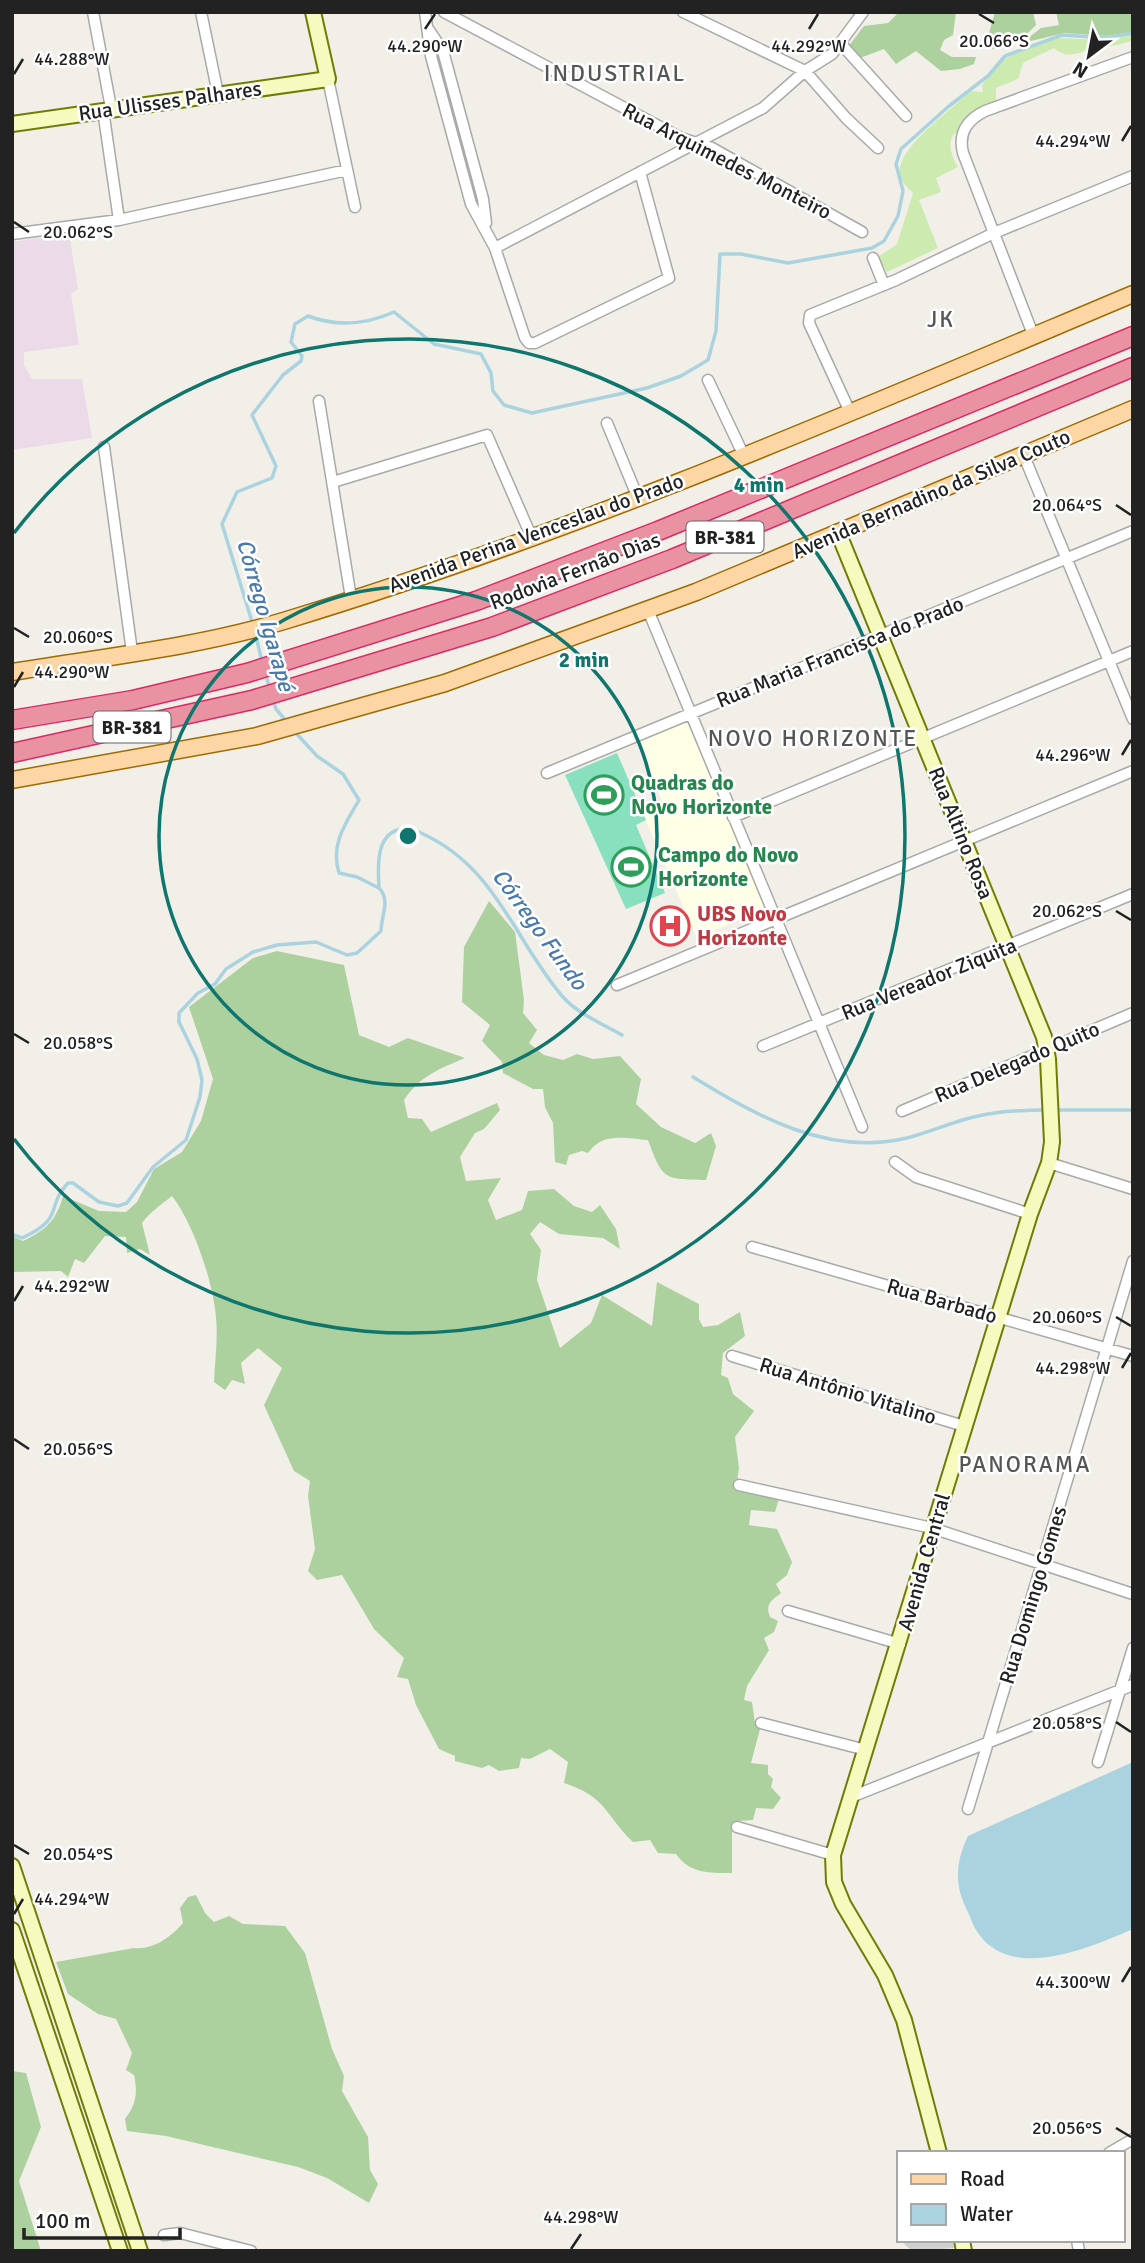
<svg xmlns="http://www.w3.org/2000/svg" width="1145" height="2263" viewBox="0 0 1145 2263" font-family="Signika,sans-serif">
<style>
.industrial{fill:#ebdbe8}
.education{fill:#ffffe5}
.religious{fill:#d0d0d0}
.grass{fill:#cdebb0}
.forest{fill:#add19e}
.pitch{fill:#88e0be}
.water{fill:#aad3df}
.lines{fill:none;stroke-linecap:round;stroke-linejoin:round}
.stream{stroke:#aad3df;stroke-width:3.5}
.street-casing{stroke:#a9a9a9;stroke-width:13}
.secondary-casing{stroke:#707d05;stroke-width:18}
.primary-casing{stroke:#a06b00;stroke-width:19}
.highway-casing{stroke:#dc2a67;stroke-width:21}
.street{stroke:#fff;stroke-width:10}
.secondary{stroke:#f7fabf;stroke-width:14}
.primary{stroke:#fcd6a4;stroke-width:16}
.highway{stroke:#e892a2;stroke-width:18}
.ticks{fill:none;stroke:#222;stroke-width:2.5}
.ring{fill:none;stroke:#0f766e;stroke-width:3.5}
.labels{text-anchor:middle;stroke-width:5;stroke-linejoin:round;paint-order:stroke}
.shield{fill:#fff;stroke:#646464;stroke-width:2}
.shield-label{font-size:19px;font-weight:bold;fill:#222}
.street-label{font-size:21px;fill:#222;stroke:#fff}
.leisure-label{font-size:21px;font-weight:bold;fill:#27864d;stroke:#fff;text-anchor:start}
.health-label{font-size:21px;font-weight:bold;fill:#be3a42;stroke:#fff;text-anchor:start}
.neighbourhood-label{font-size:23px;letter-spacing:2px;fill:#555;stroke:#fff}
.water-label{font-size:23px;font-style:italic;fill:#4a7aab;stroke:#fff}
.ticks-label{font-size:18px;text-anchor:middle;fill:#222;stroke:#fff;stroke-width:5;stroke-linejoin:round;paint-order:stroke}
.centre{fill:#0f766e;stroke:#fff;stroke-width:3.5}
.ring-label{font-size:21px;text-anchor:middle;font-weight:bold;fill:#0f766e;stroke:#fff;stroke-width:5;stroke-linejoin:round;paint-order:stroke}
</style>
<rect width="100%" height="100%" fill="#f2efe9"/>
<path class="industrial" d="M69,233L78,289L71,294L79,345L24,352V365L32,379H82L92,438L12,450V242Z"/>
<path class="education" d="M686,721L768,907L697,938L643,814L664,805L637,743Z"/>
<path class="religious" d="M900,2240H953L954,2248L912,2251Z"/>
<path class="grass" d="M1133,34V40C1122,44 1106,49 1095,46C1081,53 1067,60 1054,48L1023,63L1018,79L996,88V106L959,135L955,133C946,142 952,157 958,167L936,178L941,192L919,200L938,248L887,272L878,257L897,244L913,193C911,190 908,189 906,186C878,157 954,111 969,91L983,92L982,85L1003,60L1034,44L1056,38L1105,40Z"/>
<path class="forest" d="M899,12H956L953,35L944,40L940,50L952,57H976L974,64L960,69L941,71L916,51L896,64L884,49L860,58L848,47L864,26L888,23Z
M995,12H1033L1036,25L1025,36L993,49L988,47L987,40Z
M1056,12H1133V32L1106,36L1064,33L1031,41L1028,38L1041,28L1059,25Z
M489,901L515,932L524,1000L523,1013L537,1030L529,1043L544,1055L563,1060L577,1054L593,1059L620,1056L641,1079L636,1104L661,1127L695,1143L711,1133L716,1146L706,1180C663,1179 663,1180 648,1140C625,1138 602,1132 588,1153L582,1151L569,1155L566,1165L555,1162L553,1123L545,1107L543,1089H533L503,1073L502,1062L482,1041L490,1025L462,1002L464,947Z
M277,951L344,965L359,1035L389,1047L408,1038L465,1058C439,1069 420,1076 404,1100L408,1118L422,1119L431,1132L497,1103L500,1110L484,1129L475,1133L460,1157L466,1181L501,1178L488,1200L496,1220L522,1210L528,1191L554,1189L574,1206L592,1212L600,1205L616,1229L620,1249L603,1238L559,1234L540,1222L530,1234L541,1250L537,1280L560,1348L591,1323L602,1295L652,1326L657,1282L699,1304V1319L703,1327L718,1325L740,1312L745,1336L723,1353L721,1375L728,1378L733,1394L754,1411L735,1437L739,1468L736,1488L779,1499L775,1512L751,1510L749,1525L777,1529L792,1562L787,1575L776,1584L781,1593C771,1601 765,1604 770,1617L778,1621L774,1632L764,1638L769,1650L747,1686L744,1700L752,1702L755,1723L760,1729L751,1763L768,1765V1774L773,1779L771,1787L781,1798L773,1809L756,1808L753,1820L737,1821L732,1825V1873C710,1873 690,1874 676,1854L658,1853L650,1840L633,1842C604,1814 607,1797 564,1783L568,1762L550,1749L530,1759L521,1758L519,1768L499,1771L489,1765L482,1768L455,1761V1756L439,1749L416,1705L408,1679L397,1677L404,1658L374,1629L342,1575L317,1580L308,1571L315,1549L308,1496L310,1481L294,1471L264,1405L282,1368L258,1348L241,1363L245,1384L232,1380L225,1390L214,1382C215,1360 218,1338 216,1317C213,1281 193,1223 172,1196C161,1205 151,1211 142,1223L150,1255L140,1249L127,1253L126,1237L105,1236L84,1263L75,1259L68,1277L61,1271L12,1272V1236L23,1241C46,1230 56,1221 63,1196L99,1211L126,1212L137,1202L154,1169L182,1152L201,1121L213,1079L189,1007L253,958Z
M196,1895L205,1913L214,1922L229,1916L243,1924L285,1926L305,1953L332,2049L344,2076L342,2091L368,2137L370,2170L378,2184L369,2203L327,2178L298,2167L166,2136L127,2131L125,2119C136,2104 138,2094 134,2075L126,2070L132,2053L116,2019L98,2014L68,1994L56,1962L134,1948C153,1950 171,1937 183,1923L180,1908L188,1897Z
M12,2071L26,2073L41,2127L19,2181L41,2251H12Z"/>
<path class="pitch" d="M617,753L646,820L636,825L665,893L626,909L565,775Z"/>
<path class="water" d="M1133,1762V1929C1089,1948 1012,1982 978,1933C973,1926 970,1916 966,1908C954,1883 956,1861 968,1836Z"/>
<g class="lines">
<path class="stream" d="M253,625L222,524L237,492L272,478L276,466L252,415L283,375L301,361L302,356L291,342L295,324L308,316C337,327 365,325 394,312L434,344L481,354L491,373L493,391L504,405L532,413L647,388L681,376L708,360L716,331L720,254H741L788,263L872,248L884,241L898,216L903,191L896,164L901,149L949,106L988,76L1005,56L1062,35L1106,38L1133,33
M255,632L262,662
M265,673L270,689
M273,700L276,709L287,722
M294,731L317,756L343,774L359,800C346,823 330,844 339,873L357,877L379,888
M693,1077C757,1116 828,1157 907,1138C931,1132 954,1121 978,1116C999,1111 1025,1110 1047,1110
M1054,1110H1133
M12,1234L22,1238C66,1218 45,1207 68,1183H73L99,1202L118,1206L127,1203L153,1167L186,1140L200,1097L202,1080L197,1059L179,1022V1013L198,993L215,984L226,969L253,952L277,945L316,942L347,955L357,953L381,931C381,916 391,900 379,888C378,868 375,834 401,829C412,827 421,833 431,838C498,873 517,944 563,997C578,1014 603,1024 622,1035"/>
<g class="street-casing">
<path id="street" d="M93,12L111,108
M201,12L218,94
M425,12L431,56L471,204L495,248L525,338L529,343H535L669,278L640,172
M444,12L681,138L712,148L862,232
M683,12L805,71L846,118L878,148
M429,30L443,51L483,199L486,223
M841,44L906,116
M328,79L355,207
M103,110L119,220
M12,234L119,220L347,170
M495,248L763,108L805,71L832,54L863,12
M873,258L884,285
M1034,337L963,153C958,133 967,120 985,111L1133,57
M708,380L744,456
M319,401L351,598
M850,412L809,323L810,315L896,280L994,233L1133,176
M607,423L638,498
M104,447L132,652
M1024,456L1133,719
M333,482L487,435L532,538
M648,610L862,1127
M547,773L1133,531
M733,817L1133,651
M617,985L1133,771
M763,1046L1133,894
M902,1111L1133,1013
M895,1162L916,1177L1030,1214
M1049,1163L1133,1189
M752,1247L1133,1356
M732,1356L964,1426
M739,1485L932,1528L1133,1594
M788,1611L900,1644
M761,1723L866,1750
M1098,1762L1133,1648
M851,1797L1133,1685
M968,1809L1133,1261
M737,1827L833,1855
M1109,2153L1133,2139
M164,2235L180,2233L251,2251
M1077,2240L1079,2251"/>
</g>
<g class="secondary-casing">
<path id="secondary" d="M12,124L328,79L313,12
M838,532L1044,1037L1048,1059L1052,1142L1049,1163L1030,1214L833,1855L834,1882L843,1904L885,1975L904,2020L939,2153
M12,1866L140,2251
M12,1930L120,2251
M962,2240L964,2251"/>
</g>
<g class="primary-casing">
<path id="primary" d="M12,672C104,657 199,647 287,620C577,532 855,411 1133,294
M12,780L257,736L445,683L696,592L1133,409"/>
</g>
<g class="highway-casing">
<path id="highway" d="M12,720L133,700L247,673L476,601L658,531L1133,336
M12,753L252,700L492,627L672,559L1133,367"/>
</g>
<use href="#street" class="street"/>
<use href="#secondary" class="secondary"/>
<use href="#primary" class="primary"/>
<use href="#highway" class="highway"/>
</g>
<path class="ticks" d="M979,14L994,23M425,29L435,14M809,29L818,14M14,74L23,59M1122,141L1131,126M14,222L29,232M1116,505L1131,515M14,628L29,637M14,687L23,672M1122,755L1131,740M1116,911L1131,920M14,1034L29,1043M14,1301L23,1286M1116,1317L1131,1326M1122,1368L1131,1353M14,1439L29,1449M1116,1722L1131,1732M14,1845L29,1854M14,1914L23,1899M1122,1982L1131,1967M1116,2128L1131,2137M571,2249L581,2234"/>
<g class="ring">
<circle cx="408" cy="836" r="249"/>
<path d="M14 533A497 497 0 1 1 14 1139"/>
</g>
<defs>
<g id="stadium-ring" transform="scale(2.0125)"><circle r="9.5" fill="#fff" stroke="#2e9e5b" stroke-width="1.5"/><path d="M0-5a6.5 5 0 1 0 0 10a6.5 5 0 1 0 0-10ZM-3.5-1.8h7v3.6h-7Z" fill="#2e9e5b"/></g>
<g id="hospital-ring" transform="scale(2.0125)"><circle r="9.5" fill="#fff" stroke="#e0444e" stroke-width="1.5"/><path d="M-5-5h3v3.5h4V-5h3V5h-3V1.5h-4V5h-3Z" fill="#e0444e"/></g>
</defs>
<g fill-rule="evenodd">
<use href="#stadium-ring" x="604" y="795"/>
<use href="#stadium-ring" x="631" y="867"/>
<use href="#hospital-ring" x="670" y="926"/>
</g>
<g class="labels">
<g class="shield">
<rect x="686.5" y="521.5" width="77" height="31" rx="5"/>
<rect x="93.5" y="711.5" width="77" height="31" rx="5"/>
</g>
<g class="shield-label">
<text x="725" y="544">BR-381</text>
<text x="132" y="734">BR-381</text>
</g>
<g class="street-label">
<text transform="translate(170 101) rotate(-8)" y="7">Rua Ulisses Palhares</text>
<text transform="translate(727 161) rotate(27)" y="7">Rua Arquimedes Monteiro</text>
<text transform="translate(931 494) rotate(-23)" y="7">Avenida Bernadino da Silva Couto</text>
<text transform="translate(536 533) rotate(-20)" y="7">Avenida Perina Venceslau do Prado</text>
<text transform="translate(575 571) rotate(-21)" y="7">Rodovia Fernão Dias</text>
<text transform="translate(840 652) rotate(-22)" y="7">Rua Maria Francisca do Prado</text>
<text transform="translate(961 833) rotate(68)" y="7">Rua Altino Rosa</text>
<text transform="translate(929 979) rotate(-22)" y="7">Rua Vereador Ziquita</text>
<text transform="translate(1017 1062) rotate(-23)" y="7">Rua Delegado Quito</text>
<text transform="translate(942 1301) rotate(16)" y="7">Rua Barbado</text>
<text transform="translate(848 1391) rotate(17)" y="7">Rua Antônio Vitalino</text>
<text transform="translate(924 1562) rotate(-74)" y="7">Avenida Central</text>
<text transform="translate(1033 1595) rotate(-73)" y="7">Rua Domingo Gomes</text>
</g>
<g class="leisure-label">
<text x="631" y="790">Quadras do<tspan x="631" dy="24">Novo Horizonte</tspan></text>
<text x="658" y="862">Campo do Novo<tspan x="658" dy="24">Horizonte</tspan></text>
</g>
<g class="health-label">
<text x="697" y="921">UBS Novo<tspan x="697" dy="24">Horizonte</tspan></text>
</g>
<g class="neighbourhood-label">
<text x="615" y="81">INDUSTRIAL</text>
<text x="941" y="327">JK</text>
<text x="813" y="746">NOVO HORIZONTE</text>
<text x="1025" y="1472">PANORAMA</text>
</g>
<g class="water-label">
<text transform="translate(266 615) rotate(74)" y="8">Córrego Igarapé</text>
<text transform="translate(540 929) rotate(54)" y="8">Córrego Fundo</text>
</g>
</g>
<g class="ticks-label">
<text x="994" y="47">20.066°S</text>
<text x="425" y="52">44.290°W</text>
<text x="809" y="52">44.292°W</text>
<text x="72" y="65">44.288°W</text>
<text x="1073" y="147">44.294°W</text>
<text x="78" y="238">20.062°S</text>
<text x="1067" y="511">20.064°S</text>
<text x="78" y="643">20.060°S</text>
<text x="72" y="678">44.290°W</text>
<text x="1073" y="761">44.296°W</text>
<text x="1067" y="917">20.062°S</text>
<text x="78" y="1049">20.058°S</text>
<text x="72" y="1292">44.292°W</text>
<text x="1067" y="1323">20.060°S</text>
<text x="1073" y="1374">44.298°W</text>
<text x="78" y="1455">20.056°S</text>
<text x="1067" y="1729">20.058°S</text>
<text x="78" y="1860">20.054°S</text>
<text x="72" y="1905">44.294°W</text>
<text x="1073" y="1988">44.300°W</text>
<text x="1067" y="2134">20.056°S</text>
<text x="581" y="2223">44.298°W</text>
</g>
<circle cx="408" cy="836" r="10" class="centre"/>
<g class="ring-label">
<text x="759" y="492">4 min</text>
<text x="584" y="667">2 min</text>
</g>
<rect width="1145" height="2263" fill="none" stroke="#222222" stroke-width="28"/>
<rect x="897" y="2151" width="228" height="91" fill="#ffffff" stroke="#a7a7a7" stroke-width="2"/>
<rect x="911" y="2174" width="35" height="10" fill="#fcd6a4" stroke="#a7a7a7" stroke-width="2"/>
<text x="960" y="2186" font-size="21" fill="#222222">Road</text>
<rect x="911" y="2204" width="35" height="21" fill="#aad3df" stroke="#a7a7a7" stroke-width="2"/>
<text x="960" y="2221" font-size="21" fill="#222222">Water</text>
<g transform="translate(1089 56) rotate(212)" stroke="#ffffff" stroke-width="5" paint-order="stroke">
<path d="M0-5L12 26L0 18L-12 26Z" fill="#222222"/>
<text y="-10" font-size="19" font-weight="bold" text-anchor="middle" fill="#222222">N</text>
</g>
<path d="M24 2228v10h156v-10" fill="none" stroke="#222222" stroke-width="3.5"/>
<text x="35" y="2228" font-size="21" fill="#222222" stroke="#ffffff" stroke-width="5" paint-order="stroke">100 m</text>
</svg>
